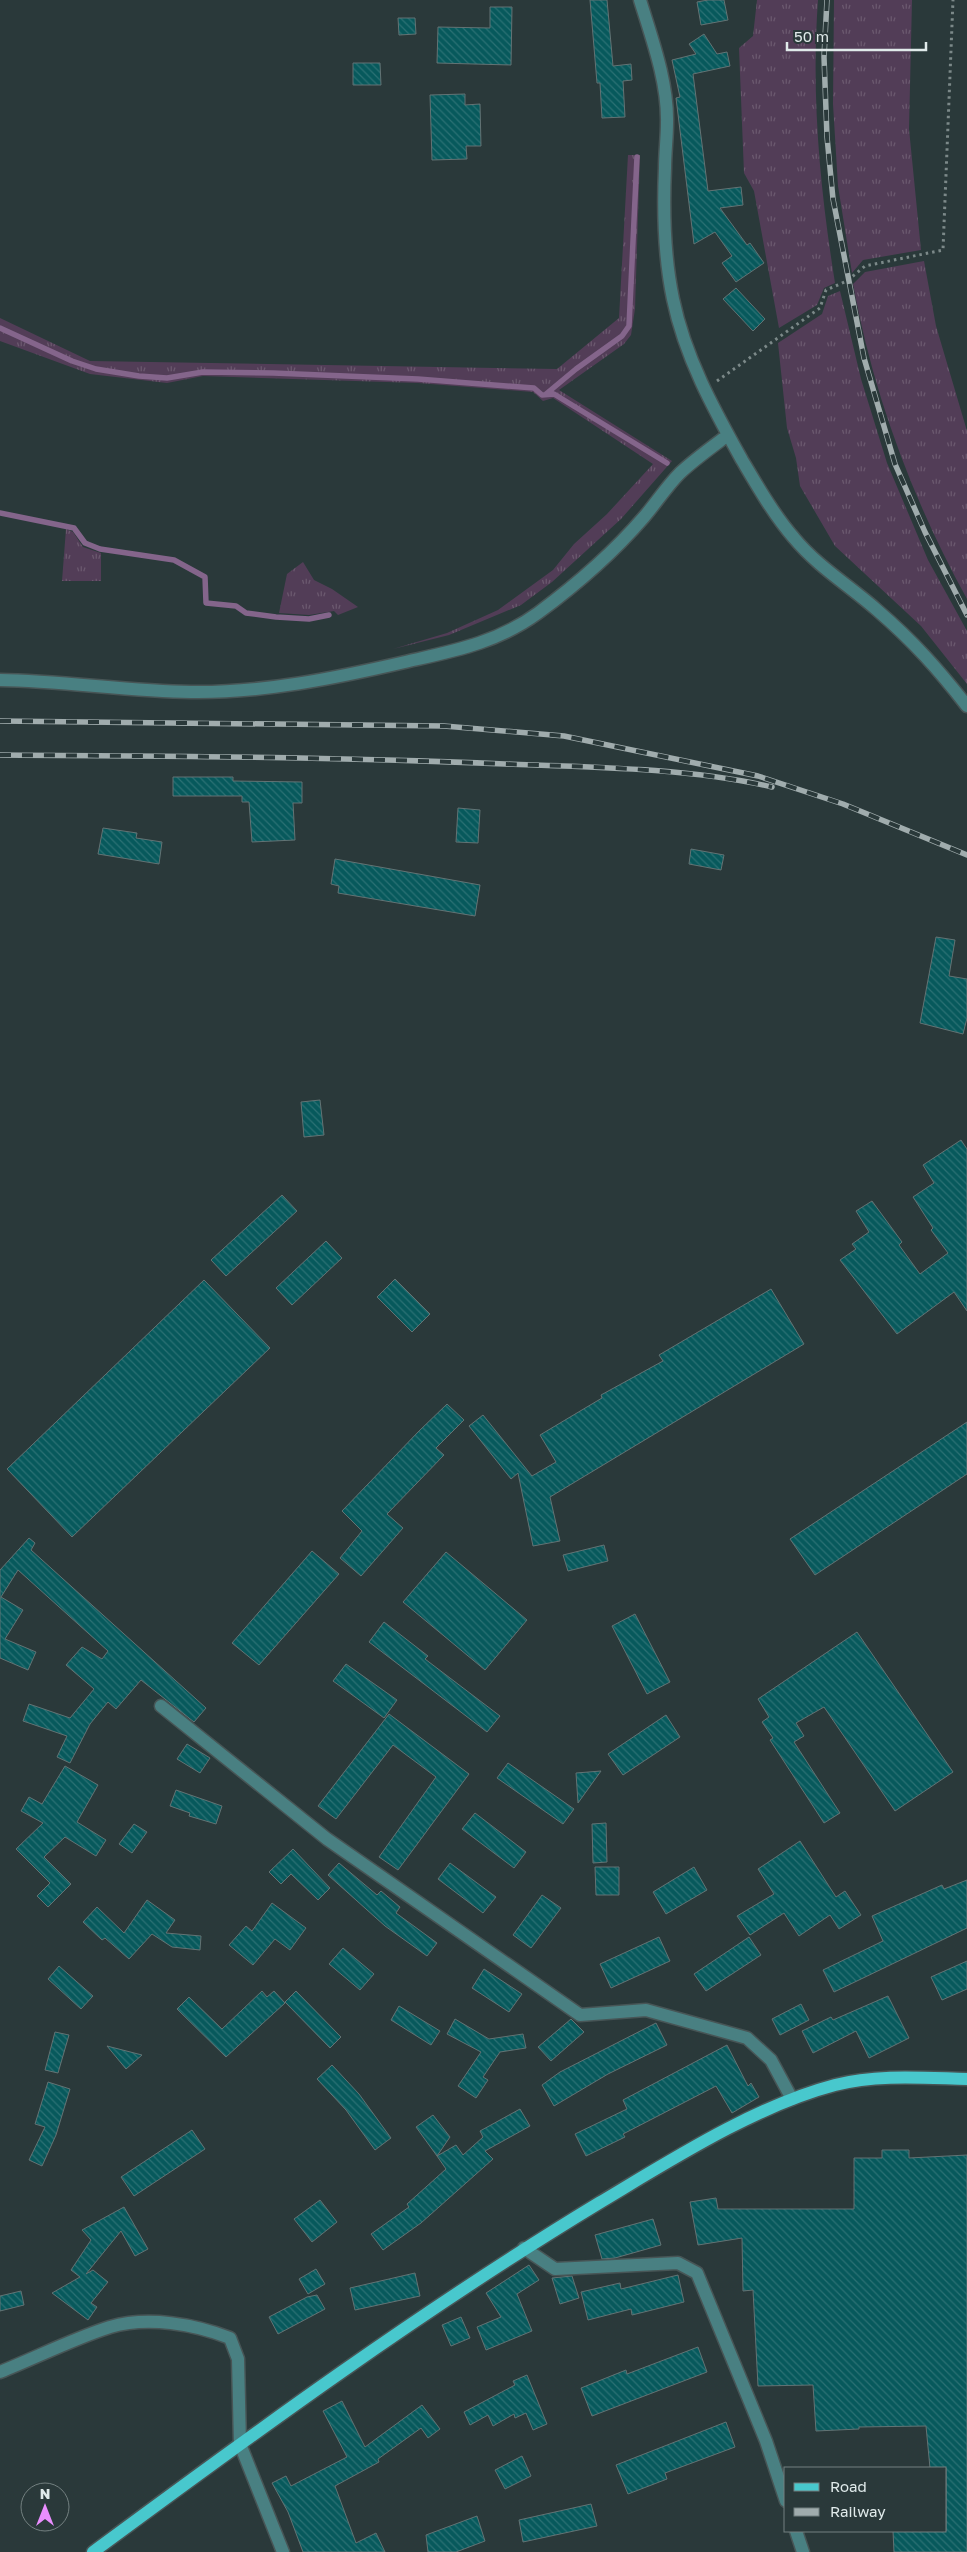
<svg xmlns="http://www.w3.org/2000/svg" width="967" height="2552" viewBox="0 0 967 2552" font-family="'Golos Text',sans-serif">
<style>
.grass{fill:url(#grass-tufts)}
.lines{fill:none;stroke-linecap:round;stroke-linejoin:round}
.stream{stroke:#84658b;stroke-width:5.5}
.building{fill:url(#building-back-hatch);stroke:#637374}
.minor-casing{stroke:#475556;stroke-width:15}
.major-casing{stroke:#475556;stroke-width:15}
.path{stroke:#7c8989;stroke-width:3;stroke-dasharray:2.5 4;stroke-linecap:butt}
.minor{stroke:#498082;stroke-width:12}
.major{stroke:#48c8cd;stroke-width:12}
.rail-casing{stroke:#a0acad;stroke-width:5.5}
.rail{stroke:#2a393a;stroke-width:4;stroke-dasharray:11;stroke-linecap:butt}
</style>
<defs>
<pattern id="grass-tufts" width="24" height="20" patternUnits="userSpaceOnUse" patternTransform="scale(1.25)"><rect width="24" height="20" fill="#523d57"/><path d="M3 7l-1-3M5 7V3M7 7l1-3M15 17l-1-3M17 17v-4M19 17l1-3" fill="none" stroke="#6b596f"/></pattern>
<pattern id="building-back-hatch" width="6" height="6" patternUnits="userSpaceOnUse" patternTransform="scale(1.25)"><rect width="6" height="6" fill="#07595c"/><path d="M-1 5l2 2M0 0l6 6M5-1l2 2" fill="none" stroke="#2b7174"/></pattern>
</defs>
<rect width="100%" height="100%" fill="#2a393a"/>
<path class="grass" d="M757,0H818C811,96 820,189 835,283L824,288L817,305L779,328L754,191L744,173L739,48L753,36Z
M834,0H912L909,129L921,250L863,260L852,273L838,186L833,104Z
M628,155H640L635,309L631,335L624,344L559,390L672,461L621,519L552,582L521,605L449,635L393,649L447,633L498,610L553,570L574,544L607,514L653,464L553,398L543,401L533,392L418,383L203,376L167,383L90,374L0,341V318L90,361L557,369L619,318Z
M924,261L936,326L967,431V599C913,501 873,394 853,284L865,272Z
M840,291L861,379L887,463L928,560L967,631V684L921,626L835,546L800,486L796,458L787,428L778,343L822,314L828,296Z
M66,529L73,532L83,547L101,553V581H62Z
M303,562L314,580L332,589L358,607L338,615L334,611L309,615L279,613L287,574Z"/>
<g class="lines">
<path class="stream" d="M0,328L72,361L96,369L139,376L167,378L203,372L273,373L418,379L534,388L542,395L554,394L667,463
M546,394L576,369L622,336L629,326L637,157
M0,513L74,528L85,543L100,549L174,560L205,577L206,603L236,606L246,613L276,617L309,619L329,615"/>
</g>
<path class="building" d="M590,0H607L613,66L631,64L632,80L623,81L625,117L602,118L600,83H597Z
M708,0H724L728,20L701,25L697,2Z
M490,7H512L511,65L437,63L438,27L490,28Z
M398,18H415L416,34L399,35Z
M704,34L717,54L727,52L730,66L693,74L708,191L741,187L743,205L720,208L747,245L750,243L764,263L736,282L722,263L732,256L715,232L694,244L676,98L680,97L672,60L696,54L689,44Z
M353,63H380L381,85H353Z
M465,94V105L480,104L481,146H466L467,159L432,160L430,95Z
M736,288L765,319L753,331L723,299Z
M173,777H233V781L302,782V803H293L295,840L252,842L249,802H242V796H173Z
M458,808L480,810L478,843L456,842Z
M103,828L137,833L136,838L162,842L159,864L98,854Z
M691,849L724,855L721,870L689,864Z
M335,859L480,885L475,916L338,893L339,886L331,884Z
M936,937L955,940L949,976L967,979V1018L963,1034L920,1023Z
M320,1100L324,1135L304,1137L301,1102Z
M961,1140L967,1149V1311L954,1292L897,1334L840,1260L856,1249L852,1244L869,1232L856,1211L872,1201L902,1242L899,1245L920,1274L948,1253L931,1230L933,1228L913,1197L934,1183L923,1165Z
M282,1195L297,1211L226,1276L211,1260Z
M326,1241L342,1258L292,1305L276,1288Z
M395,1279L430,1314L412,1332L377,1297Z
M204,1280L270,1348L72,1537L7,1469Z
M771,1289L804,1344L550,1497L560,1541L533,1546L518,1473L511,1479L469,1426L483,1415L532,1476L556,1462L540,1435L602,1398L601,1395L663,1361L659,1355Z
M447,1404L464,1420L436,1448L444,1455L387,1514L403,1528L361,1576L340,1558L362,1531L342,1511L419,1431Z
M967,1422V1474L815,1575L790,1539Z
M29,1538L35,1543L31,1550L206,1708L194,1722L141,1680L116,1709L108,1702L90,1724L70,1763L57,1757L67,1736L23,1721L29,1704L70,1718L94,1689L66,1665L82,1647L102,1659L108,1651L18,1570L1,1597L23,1610L5,1639L36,1652L28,1670L0,1658V1570Z
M604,1545L608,1561L568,1571L563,1555Z
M312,1551L339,1574L259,1665L232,1643Z
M446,1552L527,1620L485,1670L403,1602Z
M635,1614L670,1682L647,1694L612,1626Z
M384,1622L428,1656L425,1659L500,1716L487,1732L369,1642Z
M857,1632L953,1772L895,1811L824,1707L796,1723L804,1736L794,1742L840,1813L824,1823L770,1740L773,1738L762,1722L769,1717L758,1699Z
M346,1664L397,1700L384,1718L333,1681Z
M389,1714L469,1774L398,1870L379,1857L436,1777L393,1745L336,1819L318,1806Z
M666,1715L680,1737L623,1775L608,1754Z
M187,1744L210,1758L200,1773L177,1759Z
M508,1763L574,1809L563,1824L497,1778Z
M65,1766L98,1785L77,1822L106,1840L96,1856L65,1837L44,1857L71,1884L48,1907L37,1896L50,1883L16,1849L43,1823L21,1811L29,1797L42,1804Z
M601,1771L578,1803L576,1773Z
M176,1790L222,1806L216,1824L189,1816L190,1813L170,1806Z
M475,1813L526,1852L514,1868L462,1829Z
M606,1823L607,1862L593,1863L592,1824Z
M134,1824L147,1832L132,1853L119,1844Z
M800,1841L836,1897L845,1891L861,1915L839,1929L830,1915L799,1936L784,1913L750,1935L737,1916L774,1894L758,1869Z
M293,1849L330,1888L318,1900L291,1874L281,1884L269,1872Z
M339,1863L377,1895L381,1891L400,1907L396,1913L437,1943L427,1956L385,1926L328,1875Z
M450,1863L496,1897L483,1913L438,1879Z
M595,1867H619V1895H596Z
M694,1867L707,1890L666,1914L653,1892Z
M967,1880V1928L834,1992L823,1970L883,1941L872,1916L942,1885L944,1889Z
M542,1895L561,1908L531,1948L513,1935Z
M147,1900L175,1920L166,1933L201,1936L200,1950L172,1947L152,1934L129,1959L105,1938L102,1940L83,1922L97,1907L124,1933Z
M272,1903L306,1928L290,1950L275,1939L253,1965L229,1945L246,1926L252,1931Z
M659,1937L670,1961L611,1988L600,1964Z
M749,1937L761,1955L706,1991L694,1974Z
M343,1948L374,1974L360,1990L329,1964Z
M967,1961V1989L942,2000L931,1977Z
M59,1966L93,1996L81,2009L48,1979Z
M484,1969L522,1994L509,2012L472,1988Z
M262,1991L267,1997L274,1991L285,2003L226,2057L177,2009L189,1997L222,2029Z
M296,1991L341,2037L330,2048L285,2002Z
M888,1996L909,2038L869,2058L856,2031L813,2053L802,2031L831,2017L833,2020Z
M801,2004L809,2020L780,2035L772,2019Z
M399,2006L440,2031L431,2045L391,2020Z
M455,2019L489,2039L523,2034L526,2048L500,2052L483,2077L488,2080L476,2098L458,2086L481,2052L447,2034Z
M571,2019L584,2032L551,2061L538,2047Z
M656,2023L667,2045L608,2074L554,2106L542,2085L560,2072Z
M55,2032L69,2035L58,2073L45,2070Z
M727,2045L748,2086L751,2083L759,2097L732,2113L716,2086L623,2134L625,2137L586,2156L575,2134L627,2109L623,2100Z
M107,2046L142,2055L126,2069Z
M332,2065L359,2094L391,2138L375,2150L346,2110L317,2079Z
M48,2082L70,2089L56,2135L42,2166L29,2160L45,2127L35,2124Z
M520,2109L530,2126L485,2151L493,2159L421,2223L383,2250L371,2234L409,2207L407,2204L446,2169L437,2156L456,2145L463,2155L483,2137L480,2131Z
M433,2115L450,2137L437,2156L416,2127Z
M192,2130L205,2149L134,2196L121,2177Z
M882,2150H909V2158L967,2155V2552H894L893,2531H946V2468H930L926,2426L859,2427V2429L816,2431L813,2385L758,2386L753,2290L743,2291L742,2238L698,2245L690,2202L716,2198L718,2209H854V2158H882Z
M320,2200L337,2222L312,2242L294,2219Z
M124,2207L148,2249L135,2256L121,2231L86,2274L93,2270L108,2282L91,2303L97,2307L88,2320L52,2293L80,2277L71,2270L91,2240L82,2230Z
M653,2219L661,2245L615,2258L602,2259L595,2235Z
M529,2265L539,2280L517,2294L532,2331L486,2350L477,2327L501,2317L486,2293Z
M316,2269L325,2284L308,2294L299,2279Z
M415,2273L420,2296L355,2310L350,2288Z
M678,2275L684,2302L632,2315L631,2309L588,2320L581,2292L620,2283L621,2289Z
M572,2276L579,2298L560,2304L552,2278Z
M21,2291L24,2305L0,2311V2296Z
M317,2295L325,2309L278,2334L269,2317L307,2297Z
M461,2317L470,2338L451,2346L442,2325Z
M698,2347L707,2372L592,2416L581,2388L626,2370L627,2374Z
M527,2375L547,2424L533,2430L526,2413L515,2418L514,2414L493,2426L488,2415L470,2425L464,2412L515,2385L513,2381Z
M342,2401L365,2447L422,2405L440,2429L428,2438L421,2428L378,2459L379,2462L335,2486L356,2543L376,2533L385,2552H303L288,2512L272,2483L286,2476L291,2486L347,2457L323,2411Z
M726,2422L735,2447L665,2473L667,2479L628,2494L616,2465Z
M522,2456L531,2476L505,2489L495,2470Z
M591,2504L597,2526L523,2542L519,2520Z
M477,2516L485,2541L456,2552H428L426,2535Z"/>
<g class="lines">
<g class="minor-casing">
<path id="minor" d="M640,0C652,39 668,82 667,123C667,138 665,153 665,168C663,212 664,256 673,299C685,357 713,408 742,460C758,487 774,515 794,538C818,567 850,586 877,610C913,641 938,669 967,706
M0,680C64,681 127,691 191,692C263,693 336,678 405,662C453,651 497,643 538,613C576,585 613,553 644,517C656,503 667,486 680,473C695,459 712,447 728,435
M161,1706L327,1839L580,2015L646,2010L747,2038L771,2060L792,2099
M524,2248L555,2269L678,2263L697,2273L766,2441L786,2501
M0,2372C35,2358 75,2338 110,2327C148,2316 194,2324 230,2338L238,2359L240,2444L283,2552
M796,2531L803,2552"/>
</g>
<g class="major-casing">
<path id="major" d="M93,2552C258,2430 424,2309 599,2203C671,2160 755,2106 835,2085C878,2074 924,2078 967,2079"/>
</g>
<path class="path" d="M717,381L820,308L826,290L847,281L865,266L943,250L953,0"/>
<use href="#minor" class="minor"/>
<use href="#major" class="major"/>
<g class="rail-casing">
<path id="rail" d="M827,0L824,57L827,137L833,199L864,358L895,464L925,532L967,615
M0,721L444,726L564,736L758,776L843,804L967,855
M0,755C168,756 337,757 505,764C591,767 689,768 772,787"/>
</g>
<use href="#rail" class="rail"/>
</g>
<rect x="784" y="2467" width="162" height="65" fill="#2a393a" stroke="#738080"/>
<rect x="794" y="2483" width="25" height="8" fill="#48c8cd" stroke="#738080"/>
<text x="830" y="2492" font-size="15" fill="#e0eaea">Road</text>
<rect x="794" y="2508" width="25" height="8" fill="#a0acad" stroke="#738080"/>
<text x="830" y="2517" font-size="15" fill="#e0eaea">Railway</text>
<g transform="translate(45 2507)"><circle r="24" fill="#2a393a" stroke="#738080"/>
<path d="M0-4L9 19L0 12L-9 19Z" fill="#e98efe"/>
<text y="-8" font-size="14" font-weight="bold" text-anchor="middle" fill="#e0eaea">N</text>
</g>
<path d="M787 42v8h139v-8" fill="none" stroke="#e0eaea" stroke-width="2.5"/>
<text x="794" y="42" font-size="15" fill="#e0eaea" stroke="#2a393a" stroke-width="4" paint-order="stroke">50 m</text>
</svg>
